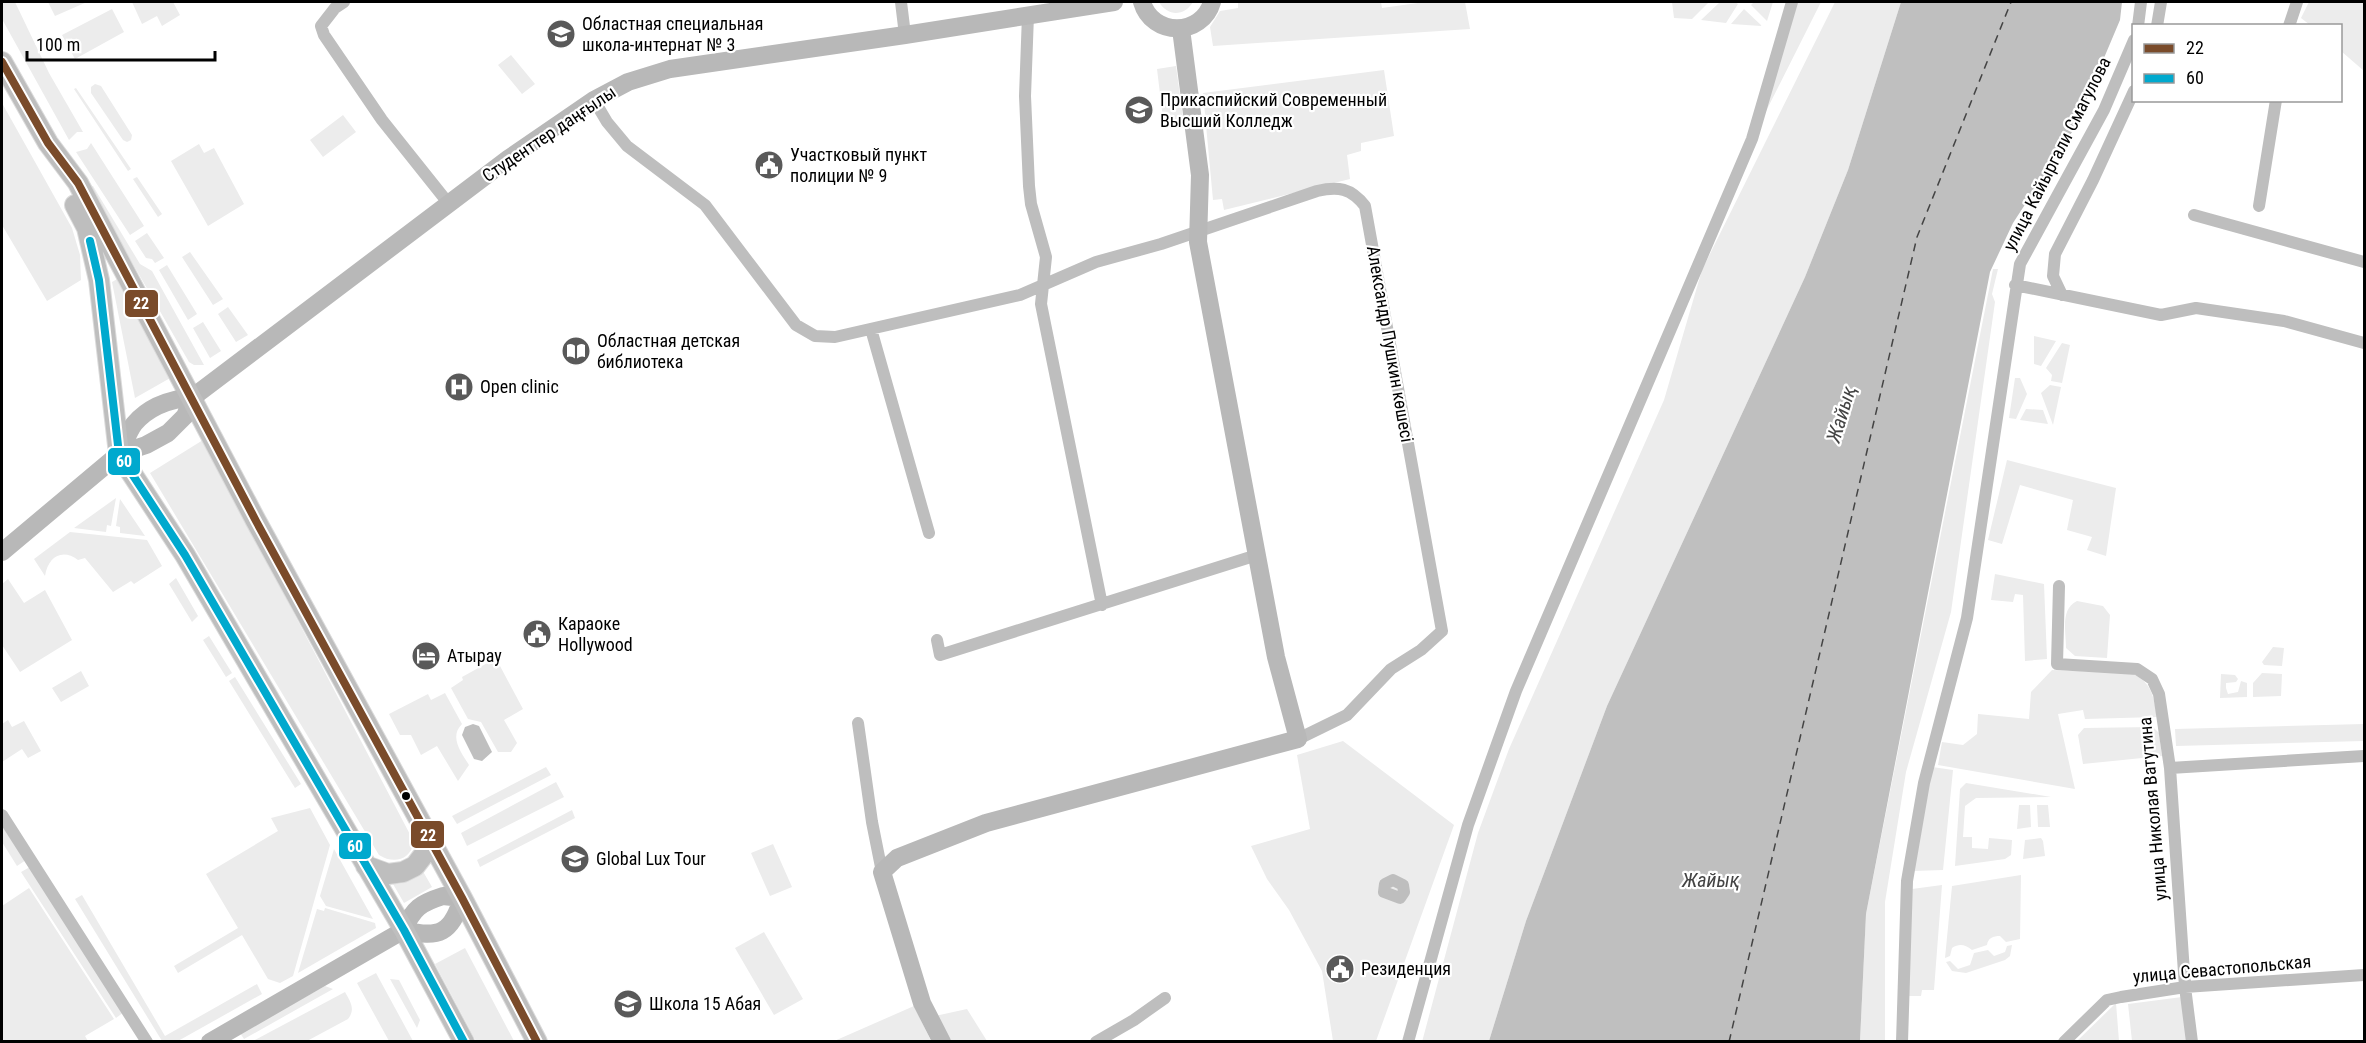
<svg xmlns="http://www.w3.org/2000/svg" width="2366" height="1043" viewBox="0 0 2366 1043" font-family="'Roboto Condensed',sans-serif">
<style>
.green{fill:#ececec}
.water{fill:#bfbfbf}
.lines{fill:none;stroke-linecap:round;stroke-linejoin:round}
.ferry{stroke:#444;stroke-width:1.5;stroke-dasharray:8 6;stroke-linecap:butt}
.primary-casing{stroke:#dbdbdb;stroke-width:22}
.street{stroke:#bebebe;stroke-width:12}
.secondary{stroke:#b8b8b8;stroke-width:18}
.primary{stroke:#bebebe;stroke-width:20}
.bus-1-casing{stroke:#fff;stroke-width:12}
.bus-2-casing{stroke:#fff;stroke-width:12}
.bus-1{stroke:#7a4b2a;stroke-width:8}
.bus-2{stroke:#00a9ce;stroke-width:8}
.bus-dot{fill:#000;stroke:#fff;stroke-width:2}
.labels{text-anchor:middle;stroke-width:4.5;stroke-linejoin:round;paint-order:stroke}
.poi-label{font-size:18px;fill:#000;stroke:#fff;text-anchor:start}
.street-label{font-size:18px;fill:#000;stroke:#fff}
.water-label{font-size:20px;font-style:italic;fill:#444;stroke:#fff}
.line-badge{stroke:#fff;stroke-width:2}
.badge-label{font-size:16px;text-anchor:middle;font-weight:bold;fill:#fff}
</style>
<rect width="100%" height="100%" fill="#fff"/>
<path class="green" d="M2,2H15L49,73L83,132H77L69,140L2,19Z
M48,2H87L55,16Z
M132,2H173L180,15L162,26L157,16L142,24Z
M1159,2H1193C1184,17 1167,16 1159,2Z
M1238,2H1381L1382,8L1425,2H1465L1470,29L1213,46L1210,27L1220,11L1238,8Z
M1672,2H1709L1692,19L1674,18Z
M1720,2H1735L1738,4L1726,23L1701,20Z
M1754,2H1773L1767,21L1751,5Z
M1792,2H1821L1752,139Z
M1835,2H1901L1848,170L1805,277L1607,706L1526,921L1489,1041L1422,1042L1478,833L1509,749L1664,400L1702,270Z
M2309,2H2364V71L2341,51L2340,26L2310,25L2301,18Z
M112,9L124,32L75,59L62,35Z
M1744,9L1762,26L1731,24Z
M511,55L535,84L522,94L498,65Z
M1176,66L1184,125L1164,127L1157,69Z
M1384,70L1394,136L1361,143V151L1347,155L1350,179L1224,210L1222,199L1213,200L1203,93Z
M95,84L101,86L132,135L131,140L127,142L123,140L91,93V87Z
M76,88L131,169L128,171L74,89Z
M2,103L72,228L80,255L81,280L47,301L2,225Z
M343,115L356,132L323,157L310,140Z
M91,143L144,226L130,235L76,152L87,149Z
M199,144L204,153L214,148L244,204L208,226L171,161Z
M137,177L162,214L158,217L133,179Z
M93,186L140,264L152,271L204,365H194L189,362L89,187Z
M147,233L164,258L155,263L152,259L146,258L135,241Z
M190,252L223,299L213,305L182,257Z
M167,265L197,314L188,320L159,270Z
M1993,269H1998L1992,294L1995,302L1951,612L1906,772L1885,902V1041L1860,1042L1866,914Z
M119,278L172,377L135,398L112,282Z
M228,307L248,335L236,342L218,314Z
M203,322L221,351L210,358L193,328Z
M2034,336L2056,341L2041,366L2034,364Z
M2062,343L2070,345L2062,383L2051,381L2052,375L2046,368Z
M2015,378H2020L2027,394L2016,419L2009,418Z
M2050,385L2061,387L2053,425L2041,393Z
M2026,409L2043,410L2048,424L2020,420Z
M203,440L414,842C410,861 393,864 379,855L150,473Z
M2007,460L2116,488L2106,556L2087,550L2092,537L2067,530L2073,500L2020,485L2002,544L1988,540Z
M116,498L111,526L107,525L106,532L74,528Z
M120,499L145,536L120,533V527L116,526Z
M70,532L147,540L162,566L134,584L131,581L113,592L85,558L78,560C62,548 48,557 45,576L34,559Z
M1995,574L2044,584L2047,659L2025,661L2023,595L2015,594L2013,602L1991,600Z
M176,578L198,616L192,622L169,584Z
M8,579L24,603L45,590L72,640L20,672L2,645V584Z
M2077,601L2103,606L2110,615L2107,658L2075,656L2066,648C2066,632 2060,609 2077,601Z
M209,636L232,673L226,677L203,640Z
M2273,647L2284,648L2282,666L2264,665L2262,662Z
M491,661L496,669L500,666L523,709L504,720L517,743L511,752H498L481,722L468,719L451,688L463,680L462,677Z
M2052,670L2131,673C2152,682 2154,697 2157,717L2085,719L2083,710L2058,714L2075,789L1938,765L1942,742L1963,745L1977,734L1978,714L2029,719L2031,692Z
M81,671L89,686L61,702L52,688Z
M2262,673L2282,674L2281,696L2253,697V683Z
M2221,674L2235,675L2238,679L2236,682L2226,683V688L2228,694L2238,692L2241,681L2247,683V697L2220,698Z
M235,677L301,784L295,788L229,681Z
M445,693L462,724C449,737 461,752 469,765L458,781L437,746L421,755L411,735H400L389,714L428,694L431,700Z
M8,720L12,727L24,721L41,751L28,758L22,749L2,762V724Z
M2364,724V741L2176,746L2175,729Z
M2153,727L2159,733L2162,756L2083,764L2078,735L2084,728Z
M1343,741L1454,825L1376,1041H1333L1322,971L1289,910L1267,879L1251,846L1310,829L1297,755Z
M546,767L551,775L457,824L452,816Z
M1932,767L1953,770L1943,870L1913,871Z
M556,782L564,797L467,846L461,833Z
M1966,783L2051,797L1976,798L1965,806L1963,837H1972V848L1988,849L1989,838L2012,840L2011,855L2005,859L1955,866L1960,789Z
M2019,805H2030L2031,827L2017,829Z
M2037,805H2048L2050,827H2038Z
M310,808L330,845L293,976L280,983L268,979L242,935L178,973L174,966L238,928L206,874L278,831L271,818Z
M572,810L575,818L480,867L477,860Z
M2,822L26,860L17,866L2,842Z
M2041,838L2043,841L2045,856L2023,859L2025,840Z
M773,844L792,887L770,896L751,853Z
M334,849L373,919L326,906L320,896Z
M30,867L124,1012L116,1018L21,872Z
M421,868L432,887L404,903L393,884C406,885 415,878 421,868Z
M2021,875L2020,939L2006,942L2000,936C1993,936 1988,938 1987,945L1972,950C1965,945 1960,943 1952,948L1950,956L1945,958L1952,886Z
M1942,885L1934,990H1922L1921,996H1907L1912,889Z
M29,888L114,1019L85,1036L88,1041H2V906Z
M82,895L165,1036L257,984L262,994L178,1041H162L75,899Z
M325,908L375,923L376,928L298,973L317,909L324,911Z
M764,932L803,999L774,1015L735,948Z
M2012,945L2010,956L2005,960L1966,973L1952,971L1946,962L1950,961L1958,969L1970,965L1974,953L1988,950L1994,956L2005,952L2007,946Z
M465,948L514,1041H476L435,964Z
M376,973L413,1041H389L357,983Z
M390,979L399,980L420,1020L417,1028Z
M325,986L333,989L244,1039L240,1033Z
M345,992C350,1001 356,1009 348,1019L307,1041H253Z
M2182,997L2187,1041H2132L2128,1004Z
M2116,1003L2119,1041H2077Z
M914,1006L931,1041L832,1042Z
M967,1009L987,1041H951L935,1016Z"/>
<path class="water" d="M1901,2H2122L2120,20L2074,129L2013,223L1990,272L1866,914L1860,1041H1489L1526,921L1607,706L1805,277L1848,170Z
M473,724L479,726L492,752L482,761L474,759L462,735L465,727Z"/>
<g class="lines">
<path class="ferry" d="M1729,1042L1917,237L2011,2"/>
<g class="primary-casing">
<path id="primary" d="M2,62L48,143L78,183L256,521L462,898L537,1042
M75,205L87,228L99,280L119,454L185,555L404,930L464,1042
M366,866L388,874L403,872L415,866L425,853L427,833"/>
</g>
<path class="street" d="M344,2L335,8L321,26L324,35L382,120L449,204
M901,2L905,35
M1028,15L1025,96L1029,186L1031,204L1046,257L1041,304L1102,605
M2138,26L2141,2
M2157,26L2161,2
M2289,26L2297,2
M594,100L607,122L627,146L705,205L796,325L815,336L835,337L1020,295L1096,262L1161,244L1317,191C1338,186 1351,188 1365,206L1442,631L1421,650L1391,669L1347,715L1298,739
M2259,206L2276,100
M2194,215L2364,262
M2015,285L2161,315L2196,308L2284,321L2364,343
M2062,295L2053,276L2055,254L2093,180L2134,91
M871,329L929,533
M2059,586L2057,664L2137,669L2152,679L2159,694L2170,768L2185,987L2192,1042
M937,640L940,655L1257,555
M858,723L872,822L882,872
M2170,768L2364,756
M2,815L147,1042
M1393,880L1403,885L1404,892L1400,898L1384,892L1385,884Z
M1096,1042L1134,1020L1165,998
M1408,1042L1468,825L1516,691L1752,139L1792,2
M1902,1042L1907,881L1924,783L1967,618L2020,264L2104,110L2134,40
M2064,1042L2107,1000L2121,997L2185,987L2364,975"/>
<path class="secondary" d="M1142,2C1152,37 1202,37 1212,2
M193,397L508,159L594,100L628,82L670,69L905,35L1114,2
M2,552L119,454L146,445L168,433L185,416L193,397C171,399 149,406 134,424C128,432 124,445 119,454
M443,896L462,898C452,933 439,939 404,930C413,908 421,903 443,896Z
M210,1042L404,930
M942,1042L922,1003L882,872L897,858L986,823L1298,739L1276,657L1198,242L1200,175L1181,29"/>
<use href="#primary" class="primary"/>
<g class="bus-1-casing">
<path id="bus-1" d="M2,62L48,143L78,183L256,521L462,898L537,1042"/>
</g>
<g class="bus-2-casing">
<path id="bus-2" d="M90,241L99,280L119,454L185,555L404,930L464,1042"/>
</g>
<use href="#bus-1" class="bus-1"/>
<use href="#bus-2" class="bus-2"/>
</g>
<defs>
<g id="school-disc" transform="scale(1.5)"><circle r="9.5" fill="#595959" stroke="#fff"/><path d="M0-5L7-2L0 1L-7-2ZM-4 1L0 2.5L4 1V4Q0 6-4 4Z" fill="#fff"/></g>
<g id="university-disc" transform="scale(1.5)"><circle r="9.5" fill="#595959" stroke="#fff"/><path d="M0-5L7-2L0 1L-7-2ZM-4 1L0 2.5L4 1V4Q0 6-4 4Z" fill="#fff"/></g>
<g id="civic-disc" transform="scale(1.5)"><circle r="9.5" fill="#595959" stroke="#fff"/><path d="M-.6-6.5H3V-4.5H.6V-3L4-1V1h2V6H-6V1h2V-1L-.6-3ZM-1.2 2.5V6h2.4V2.5Z" fill="#fff"/></g>
<g id="library-disc" transform="scale(1.5)"><circle r="9.5" fill="#595959" stroke="#fff"/><path d="M-6-4Q-3-5.5-.7-3.5V5Q-3 3-6 4ZM6-4Q3-5.5 .7-3.5V5Q3 3 6 4Z" fill="#fff"/></g>
<g id="hospital-disc" transform="scale(1.5)"><circle r="9.5" fill="#595959" stroke="#fff"/><path d="M-5-5h3v3.5h4V-5h3V5h-3V1.5h-4V5h-3Z" fill="#fff"/></g>
<g id="hotel-disc" transform="scale(1.5)"><circle r="9.5" fill="#595959" stroke="#fff"/><path d="M-6-4.5h1.5V1H6V5H4.5V3h-9V5H-6ZM-4 0a1.8 1.8 0 1 1 3.6 0ZM.5 0V-2.5h3Q6-2.5 6 0Z" fill="#fff"/></g>
</defs>
<g fill-rule="evenodd">
<use href="#school-disc" x="561" y="34"/>
<use href="#university-disc" x="1139" y="110"/>
<use href="#civic-disc" x="769" y="165"/>
<use href="#library-disc" x="576" y="351"/>
<use href="#hospital-disc" x="459" y="387"/>
<use href="#civic-disc" x="537" y="634"/>
<use href="#hotel-disc" x="426" y="656"/>
<use href="#school-disc" x="575" y="859"/>
<use href="#civic-disc" x="1340" y="969"/>
<use href="#school-disc" x="628" y="1004"/>
</g>
<circle class="bus-dot" cx="406" cy="796" r="5"/>
<g class="labels">
<g class="poi-label">
<text x="582" y="30">Областная специальная<tspan x="582" dy="21">школа-интернат № 3</tspan></text>
<text x="1160" y="106">Прикаспийский Современный<tspan x="1160" dy="21">Высший Колледж</tspan></text>
<text x="790" y="161">Участковый пункт<tspan x="790" dy="21">полиции № 9</tspan></text>
<text x="597" y="347">Областная детская<tspan x="597" dy="21">библиотека</tspan></text>
<text x="480" y="393">Open clinic</text>
<text x="558" y="630">Караоке<tspan x="558" dy="21">Hollywood</tspan></text>
<text x="447" y="662">Атырау</text>
<text x="596" y="865">Global Lux Tour</text>
<text x="1361" y="975">Резиденция</text>
<text x="649" y="1010">Школа 15 Абая</text>
</g>
<g class="street-label">
<text transform="translate(549 134) rotate(-34)" y="6">Студенттер даңғылы</text>
<text transform="translate(2057 154) rotate(-63)" y="6">улица Кайыргали Смагулова</text>
<text transform="translate(1390 344) rotate(80)" y="6">Александр Пушкин көшесі</text>
<text transform="translate(2153 809) rotate(-95)" y="6">улица Николая Ватутина</text>
<text transform="translate(2222 969) rotate(-5)" y="6">улица Севастопольская</text>
</g>
<g class="water-label">
<text transform="translate(1841 414) rotate(-73)" y="7">Жайық</text>
<text x="1711" y="887">Жайық</text>
</g>
</g>
<g class="line-badge">
<rect x="124" y="289" width="35" height="29" rx="6" fill="#7a4b2a"/>
<rect x="107" y="447" width="34" height="29" rx="6" fill="#00a9ce"/>
<rect x="410" y="820" width="35" height="29" rx="6" fill="#7a4b2a"/>
<rect x="338" y="832" width="34" height="28" rx="6" fill="#00a9ce"/>
</g>
<g class="badge-label">
<text x="141" y="309">22</text>
<text x="124" y="467">60</text>
<text x="428" y="841">22</text>
<text x="355" y="852">60</text>
</g>
<rect width="2366" height="1043" fill="none" stroke="#000000" stroke-width="6"/>
<rect x="2132" y="24" width="210" height="78" fill="#ffffff" stroke="#999999" stroke-width="1.5"/>
<rect x="2144" y="44" width="30" height="9" fill="#7a4b2a" stroke="#999999" stroke-width="1.5"/>
<text x="2186" y="54" font-size="18" fill="#000000">22</text>
<rect x="2144" y="74" width="30" height="9" fill="#00a9ce" stroke="#999999" stroke-width="1.5"/>
<text x="2186" y="84" font-size="18" fill="#000000">60</text>
<path d="M27 51v9h188v-9" fill="none" stroke="#000000" stroke-width="3"/>
<text x="36" y="51" font-size="18" fill="#000000" stroke="#ffffff" stroke-width="4.5" paint-order="stroke">100 m</text>
</svg>
